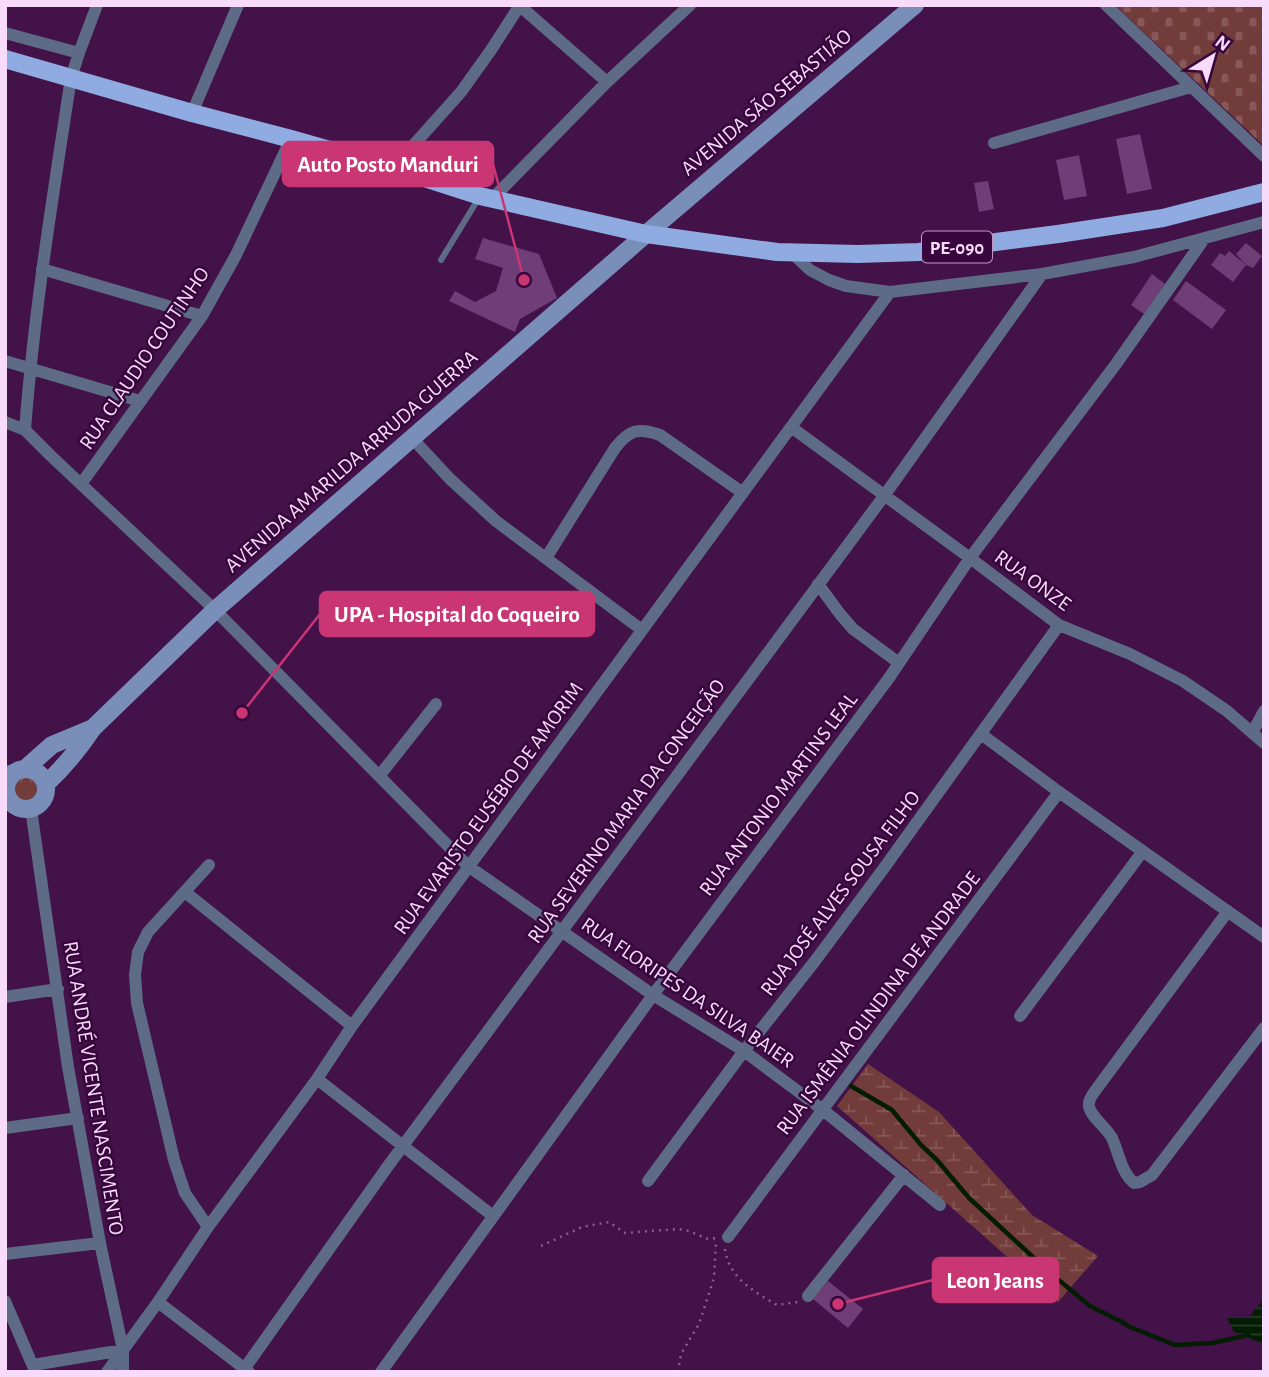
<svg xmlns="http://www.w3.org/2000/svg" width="1269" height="1377" viewBox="0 0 1269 1377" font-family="'Alegreya Sans',sans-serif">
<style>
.wetland{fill:url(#wetland-marsh)}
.cemetery{fill:url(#cemetery-stones)}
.park{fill:url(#park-crowns)}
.water{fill:url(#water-rules)}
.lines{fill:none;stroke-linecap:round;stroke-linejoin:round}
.stream{stroke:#031d03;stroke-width:4.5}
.building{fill:#703e76}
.path{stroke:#89618e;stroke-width:2.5;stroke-dasharray:2 5;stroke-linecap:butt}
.service{stroke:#5d6b86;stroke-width:6}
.minor{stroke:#5d6b86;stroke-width:12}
.tertiary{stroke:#5d6b86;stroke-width:16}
.secondary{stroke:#798fb9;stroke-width:18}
.primary{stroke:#8fabe1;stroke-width:18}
.labels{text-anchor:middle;stroke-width:5;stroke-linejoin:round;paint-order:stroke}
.shield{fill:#37063d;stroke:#be9bc2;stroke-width:2}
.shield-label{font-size:19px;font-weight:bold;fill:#f8dbfb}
.street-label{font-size:21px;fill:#f8dbfb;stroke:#37063d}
.leader{fill:none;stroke:#ca3573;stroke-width:2.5}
.callout-dot{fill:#ca3573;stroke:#37063d;stroke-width:2.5}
.callout{fill:#ca3573;stroke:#ca3573;stroke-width:2.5}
.callout-label{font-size:23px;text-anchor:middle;font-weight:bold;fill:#fff}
</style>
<defs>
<pattern id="wetland-marsh" width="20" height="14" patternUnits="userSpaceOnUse" patternTransform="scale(1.75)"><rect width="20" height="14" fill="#723c3a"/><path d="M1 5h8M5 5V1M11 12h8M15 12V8" fill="none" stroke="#875857"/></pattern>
<pattern id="cemetery-stones" width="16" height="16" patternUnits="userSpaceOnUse" patternTransform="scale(1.75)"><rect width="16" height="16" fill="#723c3a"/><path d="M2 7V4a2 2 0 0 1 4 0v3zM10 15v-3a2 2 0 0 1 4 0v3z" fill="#875857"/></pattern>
<pattern id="park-crowns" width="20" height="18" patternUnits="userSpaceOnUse" patternTransform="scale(1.75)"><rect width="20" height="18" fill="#723c3a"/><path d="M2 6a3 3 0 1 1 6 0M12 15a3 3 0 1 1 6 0" fill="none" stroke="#875857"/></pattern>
<pattern id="water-rules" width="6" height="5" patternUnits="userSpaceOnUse" patternTransform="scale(1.75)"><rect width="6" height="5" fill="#031d03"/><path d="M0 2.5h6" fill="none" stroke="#283d29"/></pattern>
</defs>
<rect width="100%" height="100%" fill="#421248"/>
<path class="wetland" d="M868,1064L939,1112L1032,1215L1098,1256L1058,1302L837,1106Z"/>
<path class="cemetery" d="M1115,5H1264V146Z"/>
<path class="park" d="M12 787a15 15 0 1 1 30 0a15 15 0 1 1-30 0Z"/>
<path class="water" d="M1264,1299V1344L1234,1332L1227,1318L1249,1317Z"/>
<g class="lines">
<path class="stream" d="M851,1086L892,1110L921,1145L937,1160L969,1198L1048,1271L1090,1306L1122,1322L1130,1327L1175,1345L1212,1343L1249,1335"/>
</g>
<path class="building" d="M1140,134L1152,189L1127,194L1116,139Z
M1079,155L1087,196L1064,200L1056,160Z
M988,181L994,209L979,212L974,183Z
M483,238L539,254L557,298L520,319L515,332L449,301L455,291L475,302L496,291L503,268L475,259Z
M1246,243L1262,256L1253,268L1246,265L1236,254Z
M1229,251L1246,265L1233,282L1211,265L1220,253L1225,256Z
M1152,274L1165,284L1144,314L1131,305Z
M1186,281L1226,310L1212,329L1173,300Z
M828,1281L863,1309L848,1328L813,1299Z"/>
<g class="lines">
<path class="path" d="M541,1246L582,1227L609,1222L625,1233L678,1229L689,1231L708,1239L717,1238
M725,1249C729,1278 753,1291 777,1305L798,1302
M678,1372L681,1354L699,1324L714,1278L716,1241"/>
<path class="service" d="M441,260L480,196"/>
<path class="minor" d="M1106,5L1264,156
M520,6L607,82
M5,33L79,53L71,78C53,195 34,311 25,430
M79,53L97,5
M192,113L238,5
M994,143L1191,87
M393,168L461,92L491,50L520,5
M492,199L607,82L690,5
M791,252L810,270L829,280L846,286L890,292L1042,274L1134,257L1264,222
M42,269L202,316
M5,361L140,401
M5,422L25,430L51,456L215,610L468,866L653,995L744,1051L823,1110L940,1205
M791,427L970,558L1059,625L1130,654L1183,681L1227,711L1264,743
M412,438L450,479L496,521L642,630
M81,484L202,316L236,255L291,139
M546,558L615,448C629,430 638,427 660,435L743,493
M818,584L840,614L853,629L899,663
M1252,733L1264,711
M981,734L1059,792L1264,937
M380,775L436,704
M31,809L68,1067L100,1243L123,1350V1372
M185,892L352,1026
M1228,911L1095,1091C1092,1095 1088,1101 1089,1106C1090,1116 1107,1128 1112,1138C1119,1153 1121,1172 1134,1183L1140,1182L1152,1175L1264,1028
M5,997L58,989
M1020,1016L1143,851
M317,1079L493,1216
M5,1128L78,1118
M648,1181L744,1051L815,961L884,868L1059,625
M208,1227L185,1193L174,1160L137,1003L135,975L138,952L148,932L209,865
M728,1237L1059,792
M5,1254L100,1243
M808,1296L904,1175
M5,1301L35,1371
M158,1302L249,1372
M33,1365L123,1350
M107,1372L158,1302L208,1227L317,1079L352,1026L890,292
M242,1372L388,1166L884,496L1042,274
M381,1372L653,995L889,678L970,558L1116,364L1204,239"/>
<path class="tertiary" d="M5,773H13
M5,796H7"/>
<path class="secondary" d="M26,768L52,745L93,728
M6 789a20 20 0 1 1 40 0a20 20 0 1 1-40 0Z
M46,784C64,767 79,749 93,728L215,610L646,234L915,5"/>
<path class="primary" d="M5,59L192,113L291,139L393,168L480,196L646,234L777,252L858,254L919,252L1058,234L1163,218L1264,192"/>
</g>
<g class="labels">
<rect class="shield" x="922" y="231.5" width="70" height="31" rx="5"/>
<g class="shield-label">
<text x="957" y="254">PE-090</text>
</g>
<g class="street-label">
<text transform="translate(766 102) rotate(-40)" y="7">AVENIDA SÃO SEBASTIÃO</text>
<text transform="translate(144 358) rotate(-56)" y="7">RUA CLAUDIO COUTINHO</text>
<text transform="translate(351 461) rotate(-41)" y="7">AVENIDA AMARILDA ARRUDA GUERRA</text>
<text transform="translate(1033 580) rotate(36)" y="7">RUA ONZE</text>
<text transform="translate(778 794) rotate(-53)" y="7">RUA ANTONIO MARTINS LEAL</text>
<text transform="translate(488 808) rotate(-54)" y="7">RUA EVARISTO EUSÉBIO DE AMORIM</text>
<text transform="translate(626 811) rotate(-54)" y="7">RUA SEVERINO MARIA DA CONCEIÇÃO</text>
<text transform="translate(840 893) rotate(-53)" y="7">RUA JOSÉ ALVES SOUSA FILHO</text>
<text transform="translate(688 992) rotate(34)" y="7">RUA FLORIPES DA SILVA BAIER</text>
<text transform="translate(878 1003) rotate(-53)" y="7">RUA ISMÊNIA OLINDINA DE ANDRADE</text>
<text transform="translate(94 1088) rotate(81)" y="7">RUA ANDRÉ VICENTE NASCIMENTO</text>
</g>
</g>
<path class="leader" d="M524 280L493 164M242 713L320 614M838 1304L933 1280"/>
<g class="callout-dot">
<circle cx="524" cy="280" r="7"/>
<circle cx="242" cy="713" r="7"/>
<circle cx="838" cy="1304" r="7"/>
</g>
<g class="callout">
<rect x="283" y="142" width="210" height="44" rx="7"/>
<rect x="320" y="592" width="274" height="44" rx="7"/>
<rect x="933" y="1258" width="125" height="44" rx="7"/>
</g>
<g class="callout-label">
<text x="388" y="172">Auto Posto Manduri</text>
<text x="457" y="622">UPA - Hospital do Coqueiro</text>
<text x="995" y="1288">Leon Jeans</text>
</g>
<rect width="1269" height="1377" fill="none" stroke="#f8dbfb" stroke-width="14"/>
<g transform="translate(1213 56) rotate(37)" stroke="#37063d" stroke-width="5" paint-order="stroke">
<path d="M0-5L12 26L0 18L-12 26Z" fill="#f8dbfb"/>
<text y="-10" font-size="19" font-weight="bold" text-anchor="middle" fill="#f8dbfb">N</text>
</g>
</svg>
